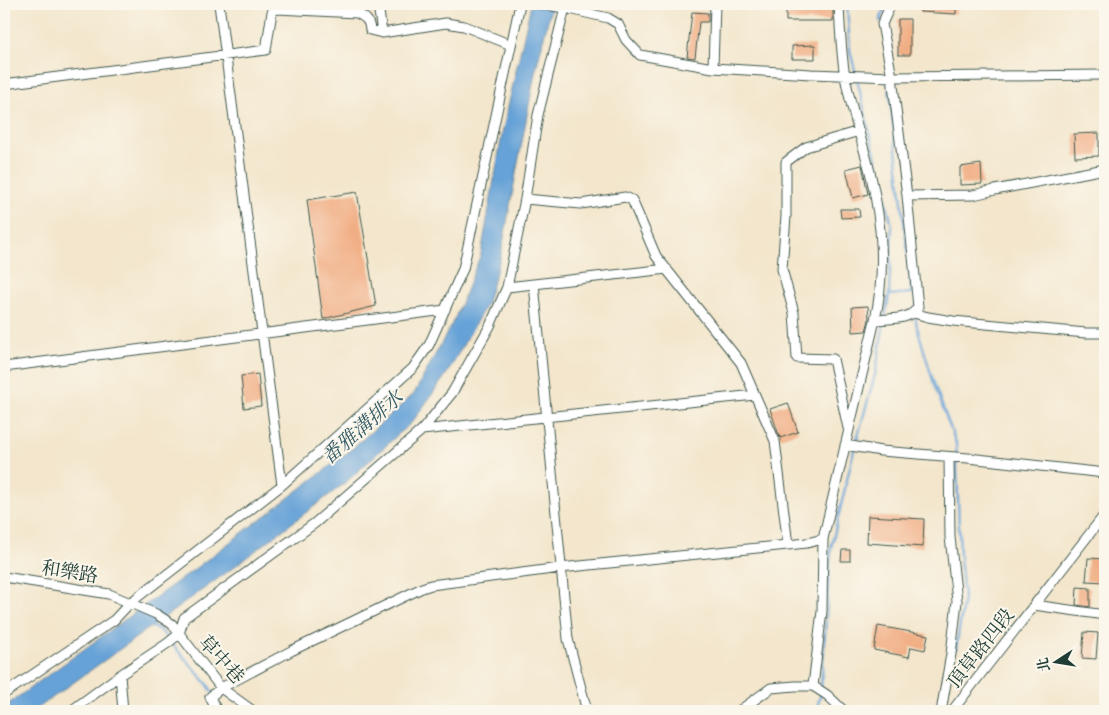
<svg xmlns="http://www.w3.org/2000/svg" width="1109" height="715" viewBox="0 0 1109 715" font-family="'IM FELL Double Pica','Noto Serif TC',serif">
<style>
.water{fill:#66a2d7;stroke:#427086}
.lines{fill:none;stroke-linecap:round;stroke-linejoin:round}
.stream{stroke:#66a2d7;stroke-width:2.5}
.building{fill:#f1ae84}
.minor-casing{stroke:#3f564b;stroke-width:11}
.minor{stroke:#fff;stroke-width:9}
.labels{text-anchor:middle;stroke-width:4;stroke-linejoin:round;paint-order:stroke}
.street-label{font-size:19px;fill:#1f3d34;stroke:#fbf7ec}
.water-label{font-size:20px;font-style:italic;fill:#345b65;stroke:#fbf7ec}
</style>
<rect width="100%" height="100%" fill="#fbf7ec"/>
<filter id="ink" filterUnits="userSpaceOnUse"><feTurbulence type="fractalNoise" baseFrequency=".02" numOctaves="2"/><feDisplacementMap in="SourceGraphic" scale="10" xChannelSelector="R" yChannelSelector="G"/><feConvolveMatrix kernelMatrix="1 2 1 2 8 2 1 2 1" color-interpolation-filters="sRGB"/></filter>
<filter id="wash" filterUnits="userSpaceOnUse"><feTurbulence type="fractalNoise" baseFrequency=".0096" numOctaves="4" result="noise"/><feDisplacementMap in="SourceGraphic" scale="20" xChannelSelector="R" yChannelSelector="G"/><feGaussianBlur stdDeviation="1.12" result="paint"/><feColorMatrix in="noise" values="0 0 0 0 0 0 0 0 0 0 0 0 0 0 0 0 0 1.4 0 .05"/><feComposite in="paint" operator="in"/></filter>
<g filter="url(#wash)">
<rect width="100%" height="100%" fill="#f3e6cc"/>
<path class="water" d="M531,4H552L535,73L500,259L486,305L446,375L413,421L345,483L230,570L34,711H4V707L192,571L346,454L414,394L455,318L481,254L503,129Z"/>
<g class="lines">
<path class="stream" d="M847,4L850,50L892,226L889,295L885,317
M880,21L884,10
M888,78L912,293L890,295
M915,315L917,327L934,384L956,443L960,557L964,598L956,649
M150,626L160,630L208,685L212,692
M821,688L831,548L853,454L876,371L884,322
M816,711L821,693"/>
</g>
<g id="blocks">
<path class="building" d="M920,4H956V14L920,12Z
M786,7H833V21H786Z
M692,12L708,13V22H699L695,58L687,57Z
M898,19H910V55H898Z
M815,45V59H792V46Z
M1099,133V156L1075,157L1074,134Z
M981,164L982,184L960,185V167Z
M862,165L868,194L853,198L846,169Z
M357,192L376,306L323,319L307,200Z
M840,209H859L860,217L841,218Z
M868,306L869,320L866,331L853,332L852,307Z
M258,374L261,406L244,408L241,376Z
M788,403L798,432L780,438L770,409Z
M868,516L924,519L923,547L867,543Z
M842,550H850V561H841Z
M1088,558L1105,559V582L1086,581Z
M1077,587L1090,588V607L1076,605Z
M878,626L928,635L925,650L911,647L909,657L874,650Z
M1084,632L1098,633L1096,659L1082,658Z"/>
</g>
</g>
<g filter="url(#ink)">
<use href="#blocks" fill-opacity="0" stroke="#3f564b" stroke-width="1"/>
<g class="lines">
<g class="minor-casing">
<path id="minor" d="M219,4L282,485
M378,4L382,33
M539,4L565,8L608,18L618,24L626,40L640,55L713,68L811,74L892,77L1105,75
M839,4C840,28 841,53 845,76C851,110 863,143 871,176C882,225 886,270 875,320
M713,68L715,4
M4,84L266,50L272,12L277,9L357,13C366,18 369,20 370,30L382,33L446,23L464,26L511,45
M907,196L973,195L995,190L1105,169
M525,199L581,204L625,197L632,200L656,256L741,363L755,395L775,441L788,545
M534,284L568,639L587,711
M507,287L667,269
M914,313L928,317L953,321L1086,333H1105
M4,367L445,310
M848,428L833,359L797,358L794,313L782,269L786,216V162L806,147L859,131
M422,430L755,395
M845,445L881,451L968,458L1105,473
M4,577L109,594L156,614L172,624L221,688L253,711
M1034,605L1105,615
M120,675L123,711
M813,686L822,611L823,539L875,320C889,318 910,321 918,307L907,196L892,77L882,24L891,4
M4,694L114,620L130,603L282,485L413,368L429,345L463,269L520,4
M71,711L120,675L168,643L179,634L184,618L315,523L422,430L452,393L490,326L507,287L525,199L538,115L566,4
M217,711L210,697L221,688L291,651L422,588L431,585L560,568L807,543L823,539
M739,711L771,688L795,686H813L827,695L844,711
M943,711L942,706L951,654L957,601L950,537L949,457
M952,711L1105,514"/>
</g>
<use href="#minor" class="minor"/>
</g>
</g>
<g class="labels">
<g class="street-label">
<text transform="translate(70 571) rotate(9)" y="7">和樂路</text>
<text transform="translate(980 648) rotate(-52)" y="7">頂草路四段</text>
<text transform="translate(222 659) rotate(48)" y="7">草中巷</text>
</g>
<g class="water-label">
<text transform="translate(362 427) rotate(-41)" y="7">番雅溝排水</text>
</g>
</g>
<rect width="1109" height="715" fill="none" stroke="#fbf7ec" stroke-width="20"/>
<g transform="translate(1056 662) rotate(258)" stroke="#fbf7ec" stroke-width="4" paint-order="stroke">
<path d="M0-4L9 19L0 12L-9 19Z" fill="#1f3d34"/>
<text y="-8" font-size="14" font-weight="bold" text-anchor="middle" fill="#1f3d34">北</text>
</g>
</svg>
